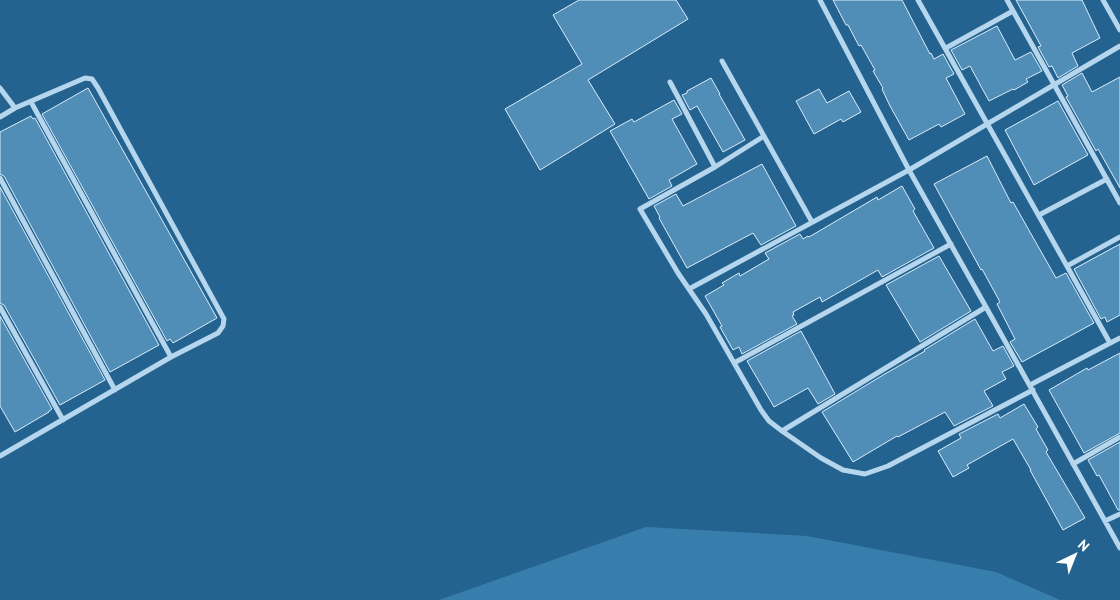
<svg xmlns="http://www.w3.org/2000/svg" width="1120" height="600" viewBox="0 0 1120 600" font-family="'PT Sans',sans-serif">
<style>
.green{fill:#387ead}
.building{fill:#508eb8;stroke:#daedf9}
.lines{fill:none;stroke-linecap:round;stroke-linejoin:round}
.street{stroke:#b5d6ec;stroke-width:5}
</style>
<rect width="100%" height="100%" fill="#246390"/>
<path class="green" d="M646,527L807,536L996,572L1060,600H439Z"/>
<path class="building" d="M579,0H676L688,19L588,80L615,124L540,170L505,109L582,64L553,15Z
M833,0H902L930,54L931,53L934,59L943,54L954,74L946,78L965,114L941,127L939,124L909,140L890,106L882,89L883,88L873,71L875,70L861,45L859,46L848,25H846Z
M1016,0H1082L1100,38L1072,53L1078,66L1058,78L1052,66L1049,67L1038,47L1041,46Z
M997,26L1015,60L1031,52L1042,71L1026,79L1028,82L1014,90L1013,89L989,101L970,66L962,70L951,50Z
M1082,73L1092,92L1120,77V188L1098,149L1096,151L1066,97L1068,96L1062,85Z
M711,78L720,94H719L745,140L723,152L697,106L690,110L682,95L687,93V91Z
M88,88L217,318L173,343L170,339L167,341L42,114Z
M819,89L827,103L849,91L861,112L843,122L841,119L814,134L796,101Z
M674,100L682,114L672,119L697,164L669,180L672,186L649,199L610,131L632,119L634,122Z
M1058,101L1088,155L1034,185L1005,130Z
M31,116L33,119L35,118L159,345L110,372L4,176L0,174V132Z
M987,156L1011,203L1013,202L1056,278L1066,273L1094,323L1022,362L1010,342L1015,339L997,304L1000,302L982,269L981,270L934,184Z
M762,164L796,226L761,245L753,233L687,268L659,218L660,217L654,206L676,194L683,206Z
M902,186L915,209L913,211L934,248L882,277L878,270L822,302L820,297L793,312L794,315L792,316L797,324L742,354L739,347L733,350L720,327L722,326L705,296L724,285L722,283L739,273L740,276L769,259L765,253L800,234L803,239L808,236L809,237L877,197L878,200Z
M0,187L105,380L60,405L4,305L0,303Z
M1120,244V315L1107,322L1105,317L1101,319L1074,269Z
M939,256L971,311L920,342L886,285Z
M0,316L52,409L49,411V412L15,432L0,406Z
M975,319L993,351L1003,346L1014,366L1002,372L1006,379L984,391L993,406L954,426L945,412L898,437L897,436L853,462L822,412L883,375L925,351L924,350Z
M801,331L835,394L818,404L808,388L774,407L747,361Z
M1120,353V433L1084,453L1049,390L1087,368L1088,370Z
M1024,404L1038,427L1036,429L1048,450L1046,452L1085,518L1063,530L1030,470H1031L1013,439L967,465L969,468L953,477L938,451L961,438L959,434L998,414L1000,418Z
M1120,442V510H1118L1099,475L1097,476L1088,460Z"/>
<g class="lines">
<path class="street" d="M820,0L909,170L986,307L1120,548
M918,0L1110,343
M1007,0L1120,203
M1103,0L1120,30
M946,48L1013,11
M722,61L812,222
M670,82L715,167
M0,88L15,108
M31,102L171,357
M0,117L15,108L85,78L92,79L98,88L224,319L223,326L218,333L171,357L0,456
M764,136L715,167L640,209L678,273L706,314L761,410L769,421L782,431L821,458L843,470L865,474L888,466L1033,390
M0,178L115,390
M1039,215L1107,179
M1067,266L1120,237
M689,289L909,170L1120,46
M0,307L63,420
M734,363L951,244
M1030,385L1120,338
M782,431L986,307
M1073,464L1120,437
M1105,521L1120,514"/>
</g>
<g transform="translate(1075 555) rotate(43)" stroke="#246390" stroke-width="4" paint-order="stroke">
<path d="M0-4L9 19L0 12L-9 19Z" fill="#ffffff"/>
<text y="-8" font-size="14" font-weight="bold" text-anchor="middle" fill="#ffffff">N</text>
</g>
</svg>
